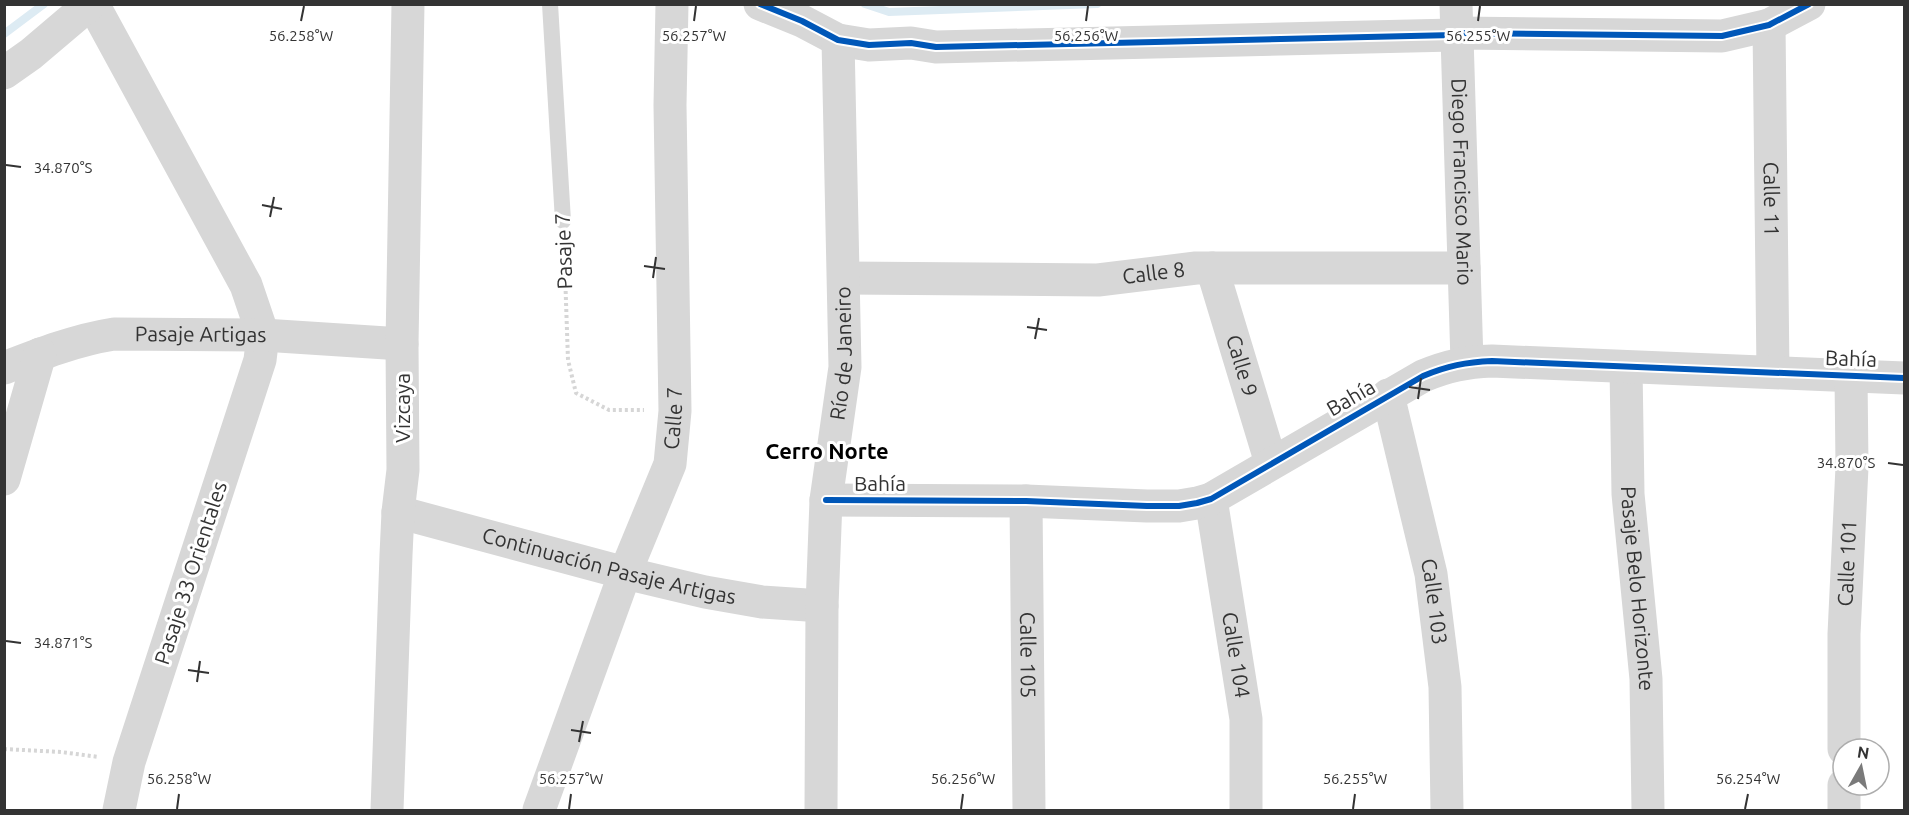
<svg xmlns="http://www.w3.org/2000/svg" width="1909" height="815" viewBox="0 0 1909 815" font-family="Ubuntu,sans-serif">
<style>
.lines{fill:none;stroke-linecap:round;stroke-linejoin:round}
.stream{stroke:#ddebf3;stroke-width:8}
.path{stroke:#d6d6d6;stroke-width:4;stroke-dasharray:3 3;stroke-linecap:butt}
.lane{stroke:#d7d7d7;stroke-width:16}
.street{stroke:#d7d7d7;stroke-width:33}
.cycleway-casing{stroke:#fff;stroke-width:10}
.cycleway{stroke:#0057b8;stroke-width:6}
.ticks{fill:none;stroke:#333;stroke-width:2}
.labels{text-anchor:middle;stroke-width:6;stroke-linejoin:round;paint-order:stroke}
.street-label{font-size:21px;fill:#333;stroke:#fff}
.neighbourhood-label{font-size:22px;font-weight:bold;fill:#000;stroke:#fff}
.ticks-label{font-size:15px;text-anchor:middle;fill:#333;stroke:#fff;stroke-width:6;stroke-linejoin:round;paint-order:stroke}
</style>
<rect width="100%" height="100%" fill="#fff"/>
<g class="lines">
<path class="stream" d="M865,4L889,12L1097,4
M4,34L44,4"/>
<path class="path" d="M564,243L568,360L576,393L609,410H644
M4,749L61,752L99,757"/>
<path class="lane" d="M550,4L563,221"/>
<g class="street">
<path d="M93,4L246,285L263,335L260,360L129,762L119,810"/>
<path d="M760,4L802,21L838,40L869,45L911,43L936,47L1454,35L1457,33L1722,36L1769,25L1809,4"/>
<path id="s1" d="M1456,4L1467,362"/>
<path id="s2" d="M1769,25L1773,372"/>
<path d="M4,73L31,54L90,4"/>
<path id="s3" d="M1212,268L1271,463"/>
<path id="s4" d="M844,278L1098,280L1196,268H1464"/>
<path id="s5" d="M1626,367L1628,494L1646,679L1648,810"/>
<path id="s6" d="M4,368C40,354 76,340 114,334L263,335L402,344"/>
<path id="s7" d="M1388,395L1431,574L1445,687L1447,810"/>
<path d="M4,479L40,354"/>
<path id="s8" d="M1211,499L1246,719V810"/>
<path d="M826,500L1026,501L1147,506H1179L1197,503L1211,499L1423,376C1447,366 1466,362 1492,361L1904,378"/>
<path id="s9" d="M1026,501L1029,810"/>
<path id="s10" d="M398,512L625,573L705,592L762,602L822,606"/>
<path id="s11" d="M1844,749V634L1852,467L1851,376"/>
<path d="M387,810L396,555L398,512L403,470L402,344L408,4"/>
<path id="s12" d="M539,810L625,573L670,464L675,411L670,105L672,4"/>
<path id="s13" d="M821,810L822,606L826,500L845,367L838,40"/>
<path d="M1844,810V785"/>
</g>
<g class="cycleway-casing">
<path id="cycleway" d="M760,4L802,21L838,40L869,45L911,43L936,47L1454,35L1457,33L1722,36L1769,25L1809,4
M826,500L1026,501L1147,506H1179L1197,503L1211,499L1423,376C1447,366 1466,362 1492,361L1904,378"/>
</g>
<use href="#cycleway" class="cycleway"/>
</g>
<path class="ticks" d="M301,21L304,6M694,21L696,6M1086,21L1088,6M1478,21L1480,6M6,165L21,167M262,205L282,209M270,217L274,197M644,266L665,269M653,278L656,257M1027,327L1047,330M1035,339L1039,318M1409,387L1430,390M1418,399L1421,378M1888,463L1903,465M6,641L21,643M188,670L209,673M197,682L200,661M571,730L591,733M579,742L583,721M177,809L179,794M569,809L571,794M961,809L963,794M1353,809L1355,794M1745,809L1748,794"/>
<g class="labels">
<g class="street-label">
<text dy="7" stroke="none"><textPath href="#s1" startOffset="178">Diego Francisco Mario</textPath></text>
<text dy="7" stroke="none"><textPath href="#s2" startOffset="174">Calle 11</textPath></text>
<text transform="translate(564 251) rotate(-92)" y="7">Pasaje 7</text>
<text dy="7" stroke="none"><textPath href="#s4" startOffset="310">Calle 8</textPath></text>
<text dy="7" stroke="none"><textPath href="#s6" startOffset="202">Pasaje Artigas</textPath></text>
<text dy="7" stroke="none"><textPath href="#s13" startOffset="458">Río de Janeiro</textPath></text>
<text transform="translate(1851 359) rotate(2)" y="7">Bahía</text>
<text dy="7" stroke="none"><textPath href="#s3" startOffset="102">Calle 9</textPath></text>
<text transform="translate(1351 398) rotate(-30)" y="7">Bahía</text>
<text transform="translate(403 408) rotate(-90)" y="7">Vizcaya</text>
<text dy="7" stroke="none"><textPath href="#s12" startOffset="416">Calle 7</textPath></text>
<text x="880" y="491">Bahía</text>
<text dy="7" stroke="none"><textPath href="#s11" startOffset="186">Calle 101</textPath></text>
<text dy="7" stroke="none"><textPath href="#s10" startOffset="218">Continuación Pasaje Artigas</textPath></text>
<text transform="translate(191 573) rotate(-72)" y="7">Pasaje 33 Orientales</text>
<text dy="7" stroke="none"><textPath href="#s5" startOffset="222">Pasaje Belo Horizonte</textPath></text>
<text dy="7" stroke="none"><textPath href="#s7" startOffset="212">Calle 103</textPath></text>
<text dy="7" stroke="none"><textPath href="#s8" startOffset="158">Calle 104</textPath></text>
<text dy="7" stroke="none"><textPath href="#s9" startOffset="154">Calle 105</textPath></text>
</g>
<g class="neighbourhood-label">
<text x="827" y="459">Cerro Norte</text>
</g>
</g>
<g class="ticks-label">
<text x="301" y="41">56.258°W</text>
<text x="694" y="41">56.257°W</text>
<text x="1086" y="41">56.256°W</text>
<text x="1478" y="41">56.255°W</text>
<text x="63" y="173">34.870°S</text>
<text x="1846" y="468">34.870°S</text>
<text x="63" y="648">34.871°S</text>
<text x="179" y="784">56.258°W</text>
<text x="571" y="784">56.257°W</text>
<text x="963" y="784">56.256°W</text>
<text x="1355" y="784">56.255°W</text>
<text x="1748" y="784">56.254°W</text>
</g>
<rect width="1909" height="815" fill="none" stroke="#333333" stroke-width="12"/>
<g transform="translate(1861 767) rotate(9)"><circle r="28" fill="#ffffff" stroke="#adadad" stroke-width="1.5"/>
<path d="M0-4.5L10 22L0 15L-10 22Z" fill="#7a7a7a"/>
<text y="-9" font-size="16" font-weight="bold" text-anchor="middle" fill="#333333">N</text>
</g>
</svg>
